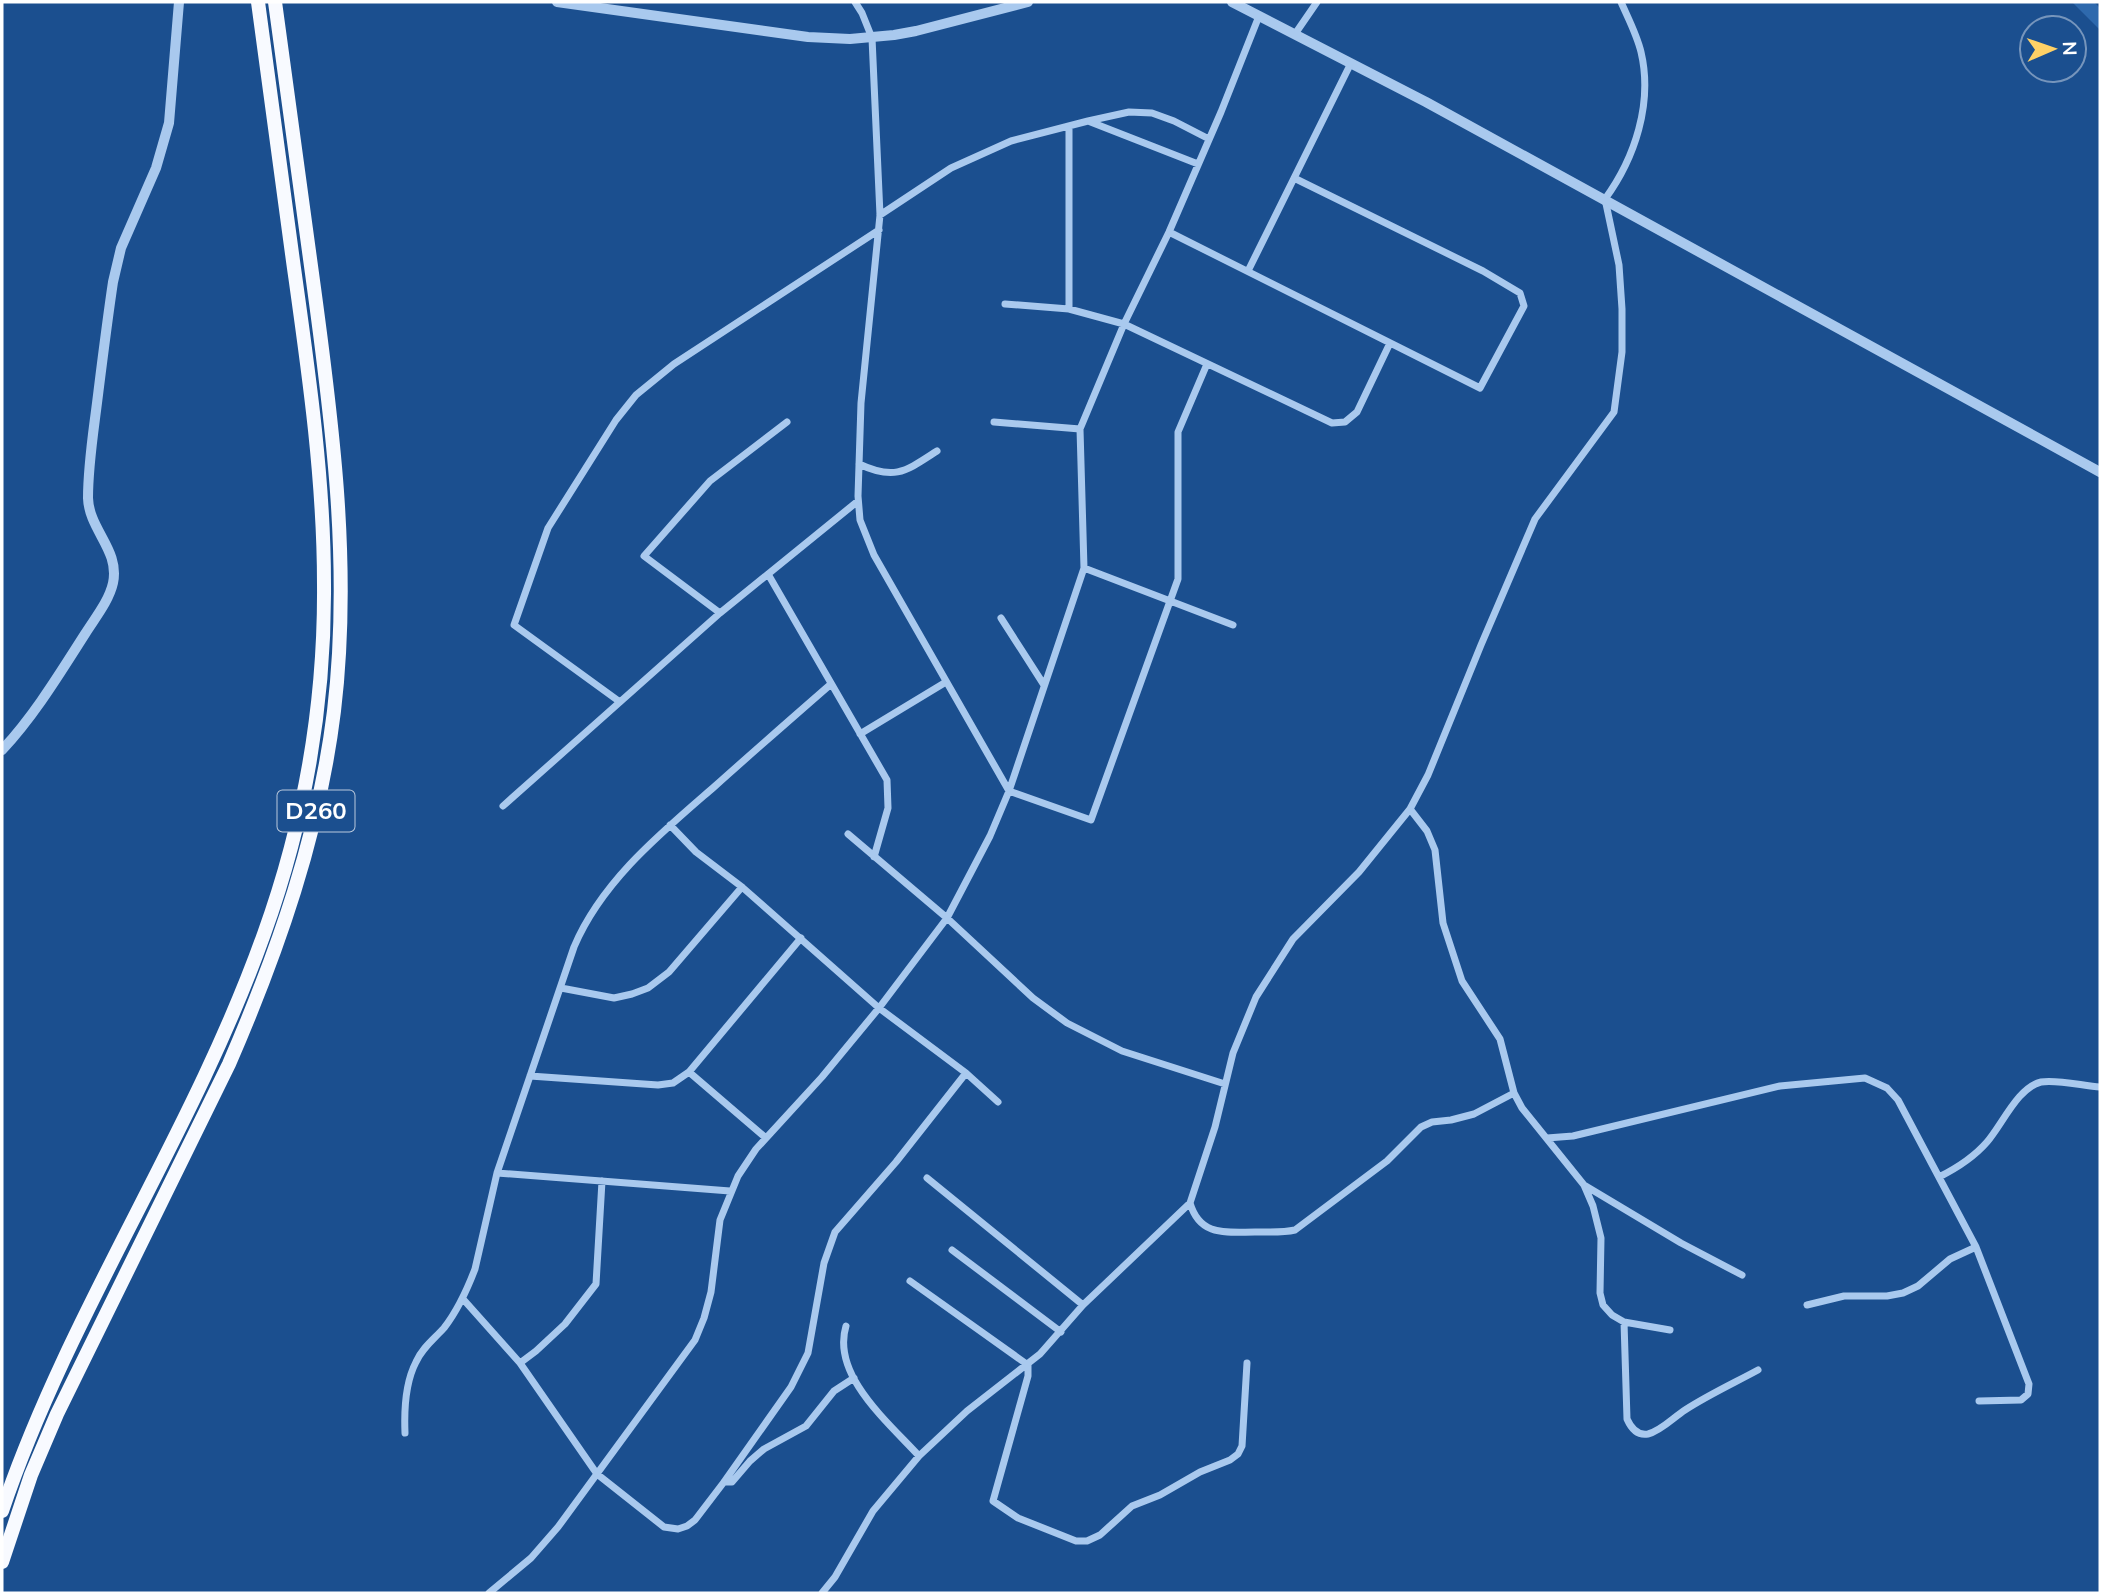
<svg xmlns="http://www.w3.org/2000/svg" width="2102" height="1595" viewBox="0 0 2102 1595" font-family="Mulish,sans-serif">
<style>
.green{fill:#2e69ad}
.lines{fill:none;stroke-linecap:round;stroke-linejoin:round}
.minor{stroke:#a9c9ee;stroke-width:7}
.tertiary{stroke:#a9c9ee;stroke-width:10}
.trunk{stroke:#f8faff;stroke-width:14}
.labels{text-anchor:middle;stroke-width:7;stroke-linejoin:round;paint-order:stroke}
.shield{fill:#1b4f8f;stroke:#bbcadd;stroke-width:2}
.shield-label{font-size:24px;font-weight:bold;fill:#fff}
</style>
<rect width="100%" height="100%" fill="#1b4f8f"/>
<path class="green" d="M2072,2H2094L2100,8V30Z"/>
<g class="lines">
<path class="minor" d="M855,2L862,13L872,38L880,215L861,403L858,496L860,520L874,555L1009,791L1091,820L1178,579V432L1207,364
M1295,34L1317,2
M1088,121L1198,164
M880,215L951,168L1011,141L1088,121L1129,112L1152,113L1174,121L1209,139
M1169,232L1480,388L1524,306L1520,293L1483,271L1294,178
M1248,271L1351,63
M1005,304L1069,309L1124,324L1332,423L1345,422L1357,412L1390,343
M1069,309V126
M994,422L1080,429
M859,464C895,481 906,471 937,451
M1084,568L1233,625
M768,574L887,780L888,808L874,857
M720,613L644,556L710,481L787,422
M1001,618L1044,685
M620,702L514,625L548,528L616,420L636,395L674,364L879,230
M860,734L946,682
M503,806L720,613L858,501
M1410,809L1427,831L1435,850L1443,923L1462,981L1500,1039L1514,1093L1522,1108L1584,1185L1593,1206L1601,1238L1600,1293L1603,1305L1612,1315L1624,1322L1670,1330
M670,825L696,852L742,887L879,1008L966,1073L998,1102
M848,834L947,918L1033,998L1067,1023L1122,1051L1225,1084
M561,988L614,998L632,994L648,988L669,972L742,887
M689,1072L766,1138
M530,1076L658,1085L673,1083L689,1072L801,938
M1547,1138L1573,1136L1780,1086L1865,1078L1887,1088L1898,1100L1976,1247L2029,1384L2028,1394L2021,1400L1979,1401
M497,1173L730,1191
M1939,1177C1957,1168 1974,1157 1987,1142C2002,1125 2018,1087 2041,1082C2056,1079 2084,1086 2100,1087
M927,1178L1083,1305
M1584,1185L1681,1243L1742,1275
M1190,1203C1200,1237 1226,1232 1255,1232C1268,1232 1282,1233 1295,1230L1387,1161L1421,1127L1432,1122L1451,1120L1474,1114L1514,1093
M952,1250L1061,1332
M910,1281L1028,1365V1376L993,1501L1018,1518L1076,1541H1087L1100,1535L1132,1506L1160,1495L1200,1472L1230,1460L1238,1454L1242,1446L1247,1363
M463,1299L520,1363L597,1474L664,1527L678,1529L687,1526L695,1520L724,1482L791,1387L808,1353L824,1263L835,1232L896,1162L966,1073
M1807,1305L1844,1296H1887L1903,1293L1918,1286L1950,1259L1976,1247
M1624,1322L1627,1419C1631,1428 1637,1436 1648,1434C1661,1431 1674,1417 1685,1410C1708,1395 1734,1383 1758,1370
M846,1326C831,1375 889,1423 919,1456
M520,1363L536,1351L565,1324L596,1284L602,1181
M405,1433C404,1409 405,1383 416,1362C422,1348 434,1339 444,1328C458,1310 467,1290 475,1269L497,1173L574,947C602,881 661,833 714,787C753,752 792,718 831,684
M724,1482H732L750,1461L764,1449L806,1426L834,1391L854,1378
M489,1593L531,1558L558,1527L695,1340L704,1318L711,1292L720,1220L738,1176L756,1149L822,1077L879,1008L947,918L990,836L1009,791L1084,568L1080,429L1124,324L1169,232L1221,112L1259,16
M822,1593L835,1577L873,1511L919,1456L967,1411L1040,1354L1083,1305L1190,1203L1215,1127L1233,1053L1256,997L1293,939L1359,872L1410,809L1428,775L1481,645L1535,519L1614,412L1622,352V309L1619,265L1605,199C1635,158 1653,103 1641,52C1637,35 1628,18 1621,2"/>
<path class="tertiary" d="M557,2L808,37L850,39L894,35L916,31L1028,2
M1232,2L1426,102L2100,472
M2,750C34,716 60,673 85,634C95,618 109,601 113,583C120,550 89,530 88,498C88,466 93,435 97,403C102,363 107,322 113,282L121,248L156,168L169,123L179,2"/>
<path class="trunk" d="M2,1511C70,1310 193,1134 264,934C304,823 325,703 324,584C324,476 308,368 293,261C281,175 270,88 258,2
M2,1562L31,1475L57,1414L229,1064C278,951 319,834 334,711C351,569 333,428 314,288C301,192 288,97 275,2"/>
</g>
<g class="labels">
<rect class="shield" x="277.5" y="790.5" width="77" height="41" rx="5"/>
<g class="shield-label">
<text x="316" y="819">D260</text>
</g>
</g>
<rect width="2102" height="1595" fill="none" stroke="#ffffff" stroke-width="7"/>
<g transform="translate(2053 49) rotate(88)"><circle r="33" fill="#1b4f8f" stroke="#7695bc" stroke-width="2"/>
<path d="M0-5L12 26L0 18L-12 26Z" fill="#ffd166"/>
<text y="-10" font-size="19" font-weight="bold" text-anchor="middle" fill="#ffffff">N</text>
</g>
</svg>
